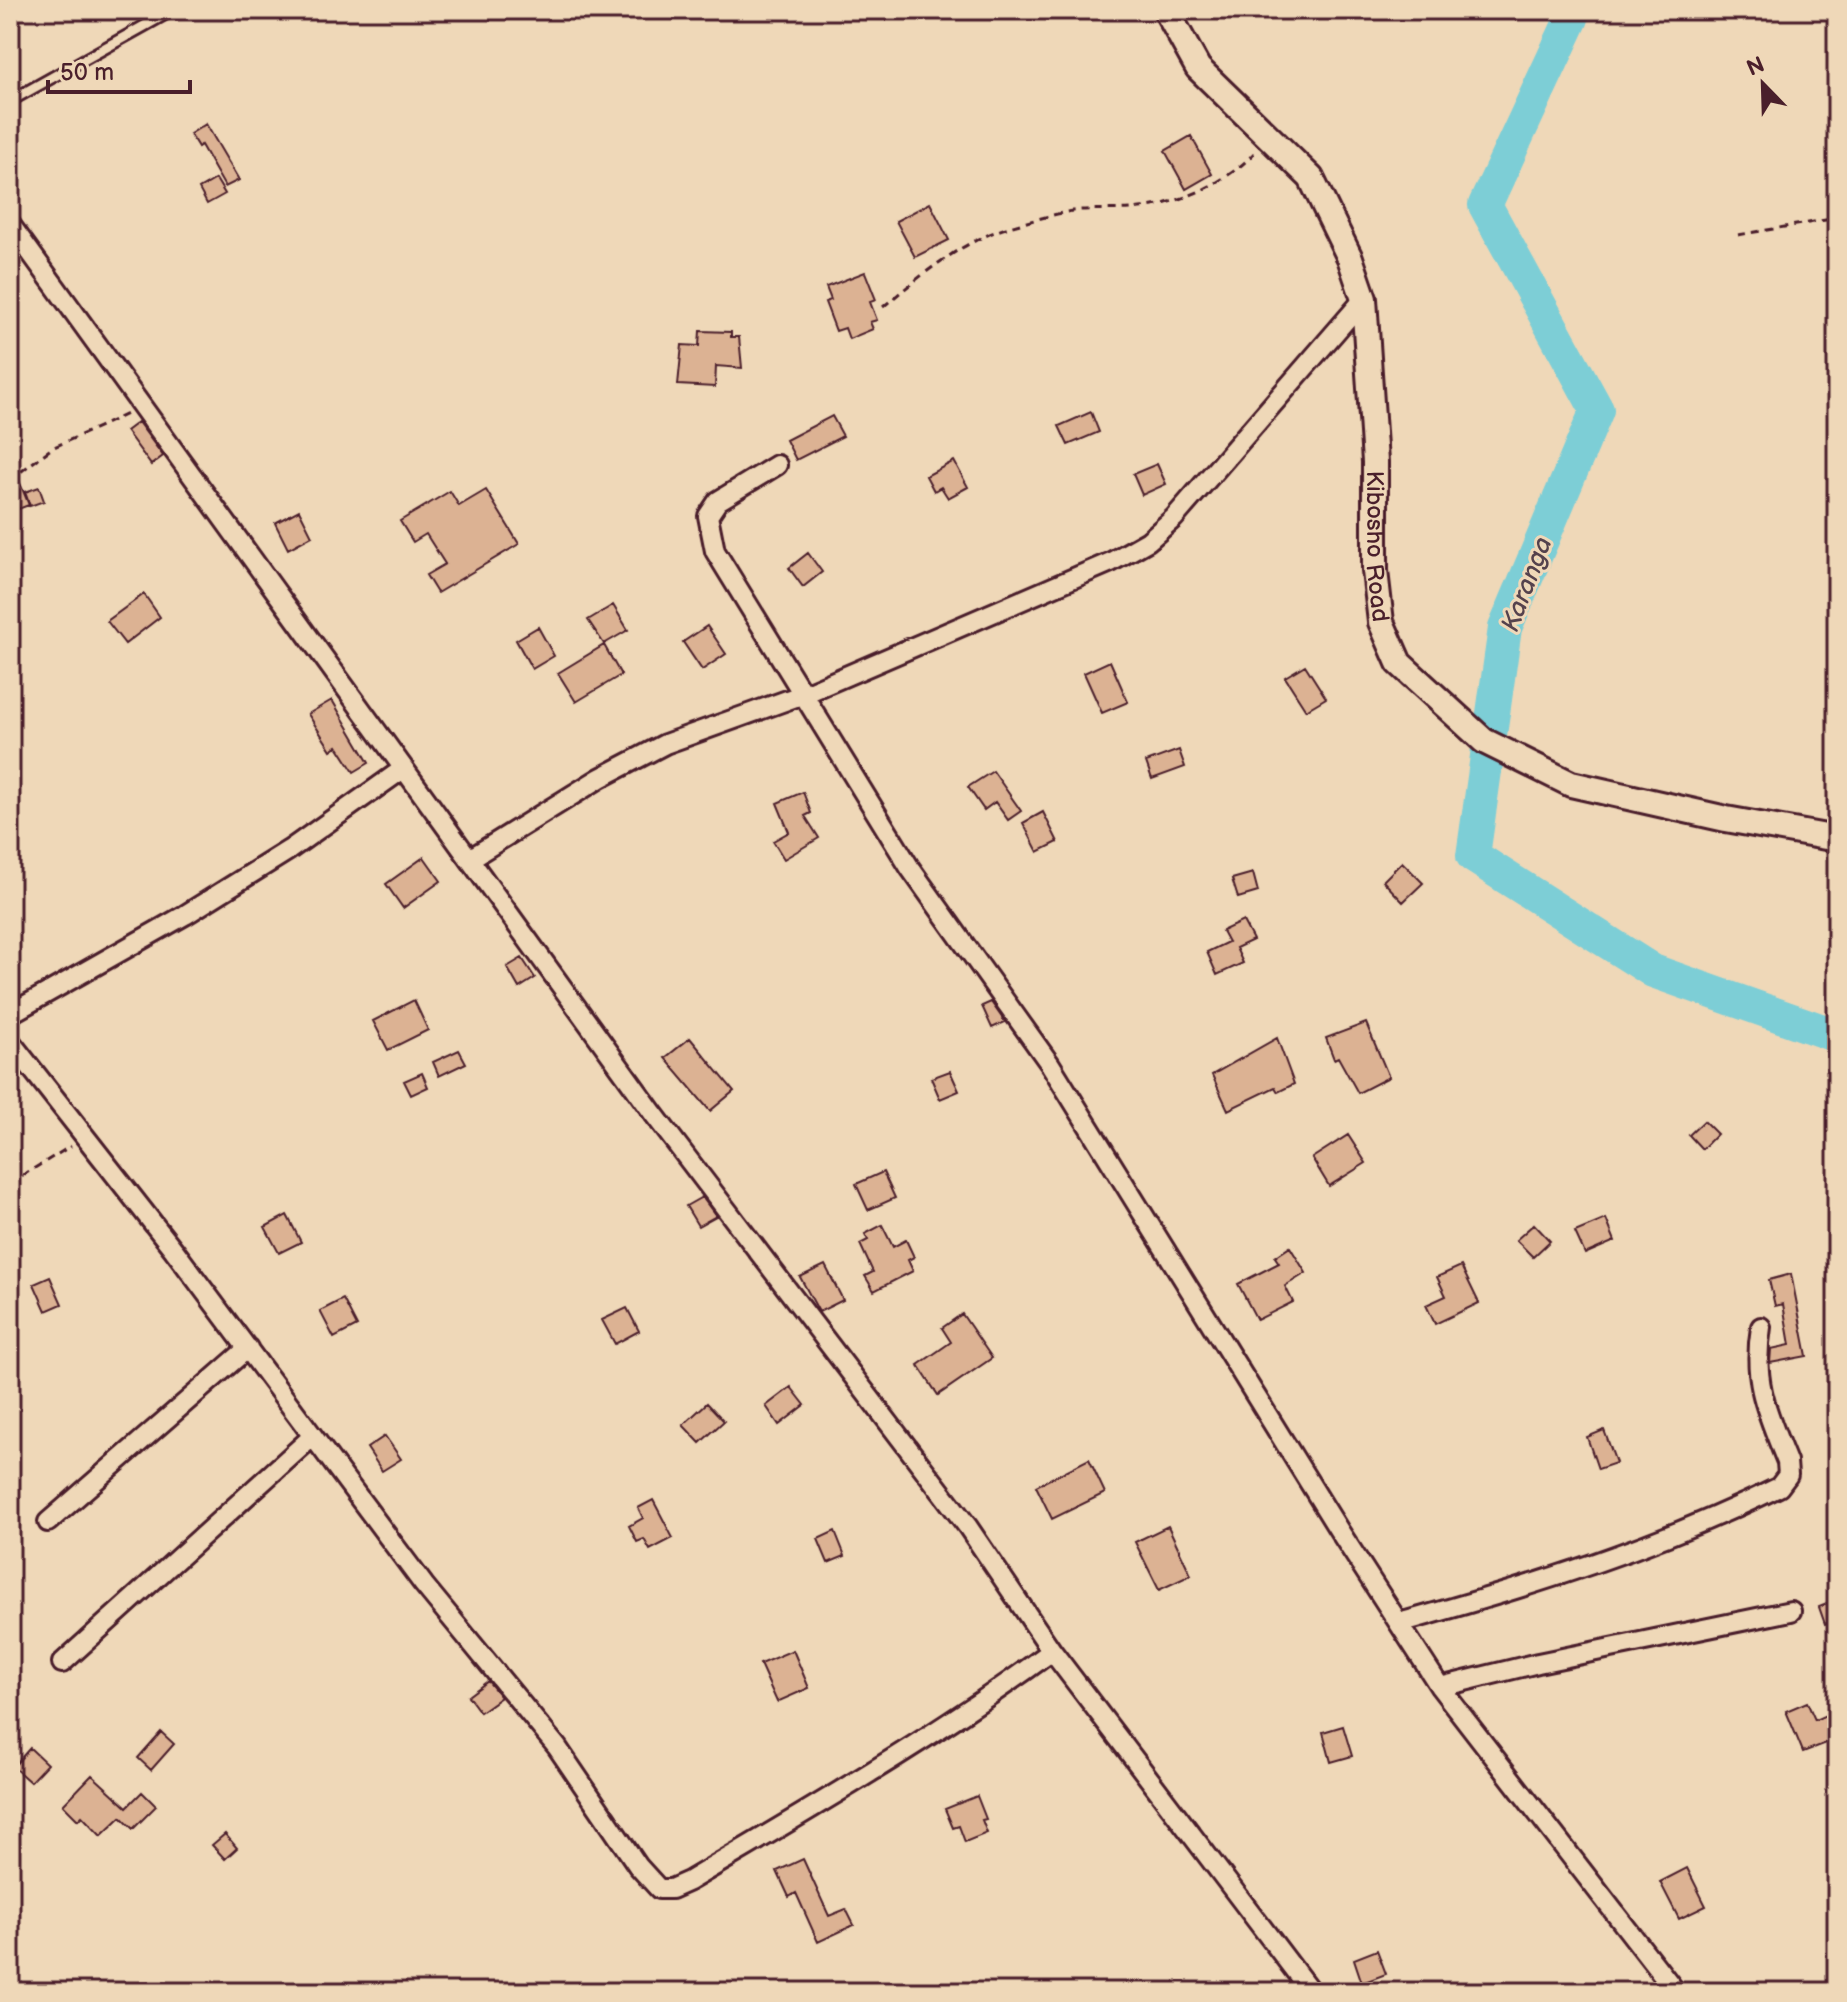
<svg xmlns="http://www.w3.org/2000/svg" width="1847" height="2002" viewBox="0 0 1847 2002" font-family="'Balsamiq Sans',sans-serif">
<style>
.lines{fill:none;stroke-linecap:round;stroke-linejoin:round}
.river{stroke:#7dced6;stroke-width:34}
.building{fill:#dcb293;stroke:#4a1f2b;stroke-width:2}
.service-casing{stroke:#4a1f2b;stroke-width:15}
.minor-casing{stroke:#4a1f2b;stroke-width:24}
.secondary-casing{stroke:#4a1f2b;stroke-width:30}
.path{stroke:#4a1f2b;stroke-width:3;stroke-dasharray:8 6;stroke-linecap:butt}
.service{stroke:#efd8b8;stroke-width:9}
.minor{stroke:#efd8b8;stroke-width:18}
.secondary{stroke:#efd8b8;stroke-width:24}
.labels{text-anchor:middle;stroke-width:6;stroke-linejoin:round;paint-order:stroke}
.street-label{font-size:24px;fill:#4a1f2b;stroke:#efd8b8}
.water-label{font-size:26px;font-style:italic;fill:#54424d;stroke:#efd8b8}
</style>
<rect width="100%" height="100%" fill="#efd8b8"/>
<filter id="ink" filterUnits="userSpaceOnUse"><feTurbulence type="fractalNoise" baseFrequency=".0125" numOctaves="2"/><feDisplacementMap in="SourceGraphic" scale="16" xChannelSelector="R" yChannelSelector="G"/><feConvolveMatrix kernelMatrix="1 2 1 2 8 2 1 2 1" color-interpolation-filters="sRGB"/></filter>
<g filter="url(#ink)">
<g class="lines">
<path class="river" d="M1564,10L1572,18L1485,205L1597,410L1505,628L1473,856L1653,971L1837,1036"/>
</g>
<path class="building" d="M206,124L239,180L225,187L201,145L198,147L190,134Z
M1191,136L1212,174L1186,189L1165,151Z
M216,179L225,194L207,204L199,189Z
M930,203L949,240L915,257L896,221Z
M865,272L876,300L870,302L877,320L870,322L873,329L849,339L845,328L836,331L825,302L831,300L826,287Z
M700,331L731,332V337H739L742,368L716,366L715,387L678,385L682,345L699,346Z
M1091,412L1099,432L1068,445L1059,426Z
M832,416L843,436L796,460L786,440Z
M138,422L163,456L151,465L126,431Z
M10,459L29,505L10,512Z
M954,461L968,487L948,498L941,487L934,491L926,476Z
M1157,464L1166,484L1142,495L1133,474Z
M39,487L44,501L30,506L25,492Z
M486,490L519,544L437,593L426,575L445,564L426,534L413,542L400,521L450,491L459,506Z
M299,510L312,536L288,549L275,523Z
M808,553L822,572L803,587L789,568Z
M144,594L160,617L125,644L107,621Z
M613,605L628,630L604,644L588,620Z
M707,626L726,654L702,670L683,642Z
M538,627L554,656L532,669L516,640Z
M604,645L621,675L576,702L558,673Z
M1110,661L1128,702L1102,713L1084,673Z
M1305,665L1326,698L1306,710L1285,677Z
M332,700L369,763L354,772L337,746L331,750L308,714Z
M1179,750L1185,767L1152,779L1146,762Z
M993,771L1021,811L1008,820L995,802L984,810L968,787Z
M803,792L811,813L805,816L819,838L784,859L773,841L789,832L777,803Z
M1043,812L1058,842L1038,852L1023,823Z
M424,857L441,881L403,908L386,884Z
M1402,862L1423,883L1403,902L1383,881Z
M1253,873L1258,892L1238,898L1232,879Z
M1243,921L1253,940L1236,948L1243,963L1217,975L1207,952L1228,942L1222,931Z
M522,958L535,978L519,988L507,967Z
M414,1000L428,1030L388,1050L373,1021Z
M991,1002L1005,1022L992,1028L982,1006Z
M1366,1023L1389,1077L1358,1093L1338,1057L1334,1059L1326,1038Z
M690,1038L734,1091L710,1111L665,1058Z
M1277,1038L1294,1084L1278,1092L1275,1087L1228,1110L1212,1075Z
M459,1050L466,1063L439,1076L433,1062Z
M950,1071L959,1091L940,1099L931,1078Z
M422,1073L428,1087L411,1095L404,1081Z
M1704,1121L1717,1134L1702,1149L1689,1135Z
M1348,1135L1366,1163L1329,1186L1312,1158Z
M883,1172L895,1198L868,1210L856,1184Z
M702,1197L716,1216L698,1226L686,1206Z
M287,1215L301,1242L279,1253L265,1227Z
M1606,1219L1615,1241L1585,1254L1575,1232Z
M1534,1224L1550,1241L1533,1257L1516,1240Z
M882,1225L893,1247L906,1240L914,1257L908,1260L913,1271L874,1291L865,1276L873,1272L860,1244L868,1240L865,1234Z
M1290,1247L1306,1273L1285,1286L1293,1302L1257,1320L1238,1284L1279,1263L1275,1257Z
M825,1265L843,1300L819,1312L800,1277Z
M1461,1266L1479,1303L1435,1324L1426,1305L1446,1296L1437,1277Z
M1791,1274L1807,1356L1770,1363L1771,1349L1790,1345L1783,1304L1775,1306L1769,1280Z
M50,1277L62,1304L46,1311L34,1284Z
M343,1299L357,1326L334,1338L320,1311Z
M627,1308L639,1331L615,1344L602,1320Z
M962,1314L992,1358L938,1395L918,1365L951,1342L942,1328Z
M791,1387L805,1405L779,1425L766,1406Z
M707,1403L724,1421L700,1443L683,1425Z
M1604,1430L1616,1463L1598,1469L1587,1437Z
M385,1436L401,1459L382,1471L367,1448Z
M1089,1459L1105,1493L1052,1519L1036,1486Z
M653,1500L673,1538L650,1550L644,1539L637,1542L629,1526L643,1518L638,1508Z
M1168,1526L1191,1575L1159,1590L1135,1542Z
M835,1531L845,1556L828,1563L818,1539Z
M1837,1600V1620L1825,1624L1819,1607Z
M793,1650L809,1688L777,1702L760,1664Z
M488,1681L501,1697L480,1712L468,1696Z
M1807,1702L1815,1720L1833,1712L1837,1739L1803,1752L1786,1711Z
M1343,1726L1352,1756L1331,1762L1323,1732Z
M161,1732L174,1744L151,1770L138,1758Z
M30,1748L47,1764L30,1782L13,1767Z
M92,1775L127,1807L142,1792L156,1806L133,1829L121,1817L101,1836L82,1816L78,1820L63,1805Z
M977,1796L986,1819L982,1820L987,1833L965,1842L959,1826L953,1828L945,1809Z
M225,1834L237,1848L225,1859L212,1845Z
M803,1859L829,1916L846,1909L854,1925L818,1942L796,1893L789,1897L777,1871Z
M1687,1868L1706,1906L1679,1919L1660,1882Z
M1377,1950L1386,1974L1362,1983L1354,1959Z"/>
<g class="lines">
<g class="service-casing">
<path id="service" d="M10,101L173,10"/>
</g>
<g class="minor-casing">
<path id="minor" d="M10,224L653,1113L968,1527L1052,1651L1311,1992
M777,465L718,501L708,516L715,551L910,868L1050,1064L1340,1532L1440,1687L1676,1992
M471,858L600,778L665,744L804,694L1111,562L1148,541L1174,518L1364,299
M10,1014L185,915L289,850L403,769
M10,1041L174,1250L424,1585L557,1747L638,1866L659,1889H671L689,1881C812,1808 937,1736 1052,1651
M48,1522L248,1348
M1399,1623C1529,1587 1657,1547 1779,1487L1788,1475L1787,1462C1767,1412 1752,1382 1761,1327
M62,1663L312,1437
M1440,1687L1538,1663L1791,1611"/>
</g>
<g class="secondary-casing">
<g id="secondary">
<path id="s1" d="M1166,10L1198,68L1311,178L1350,258L1364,299L1375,462V571L1381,622L1399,663L1484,741L1571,784L1726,819L1837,839"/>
</g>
</g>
<path class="path" d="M1738,235L1837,218
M883,307C920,276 959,243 1006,228C1027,222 1050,215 1072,211C1094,208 1118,211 1140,208C1180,204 1228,182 1254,153
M10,480L52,448L127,414
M10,1183L71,1146"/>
<use href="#service" class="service"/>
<use href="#minor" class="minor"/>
<use href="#secondary" class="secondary"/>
</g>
</g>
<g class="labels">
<g class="street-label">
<text dy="8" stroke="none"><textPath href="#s1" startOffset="604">Kibosho Road</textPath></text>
</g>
<g class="water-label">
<text transform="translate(1526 584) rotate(-69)" y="9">Karanga</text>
</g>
</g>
<rect width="1847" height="2002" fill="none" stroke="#efd8b8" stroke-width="40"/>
<rect x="20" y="20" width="1807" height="1962" fill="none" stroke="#4a1f2b" stroke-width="3" filter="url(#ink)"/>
<g transform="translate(1763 84) rotate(337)" stroke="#efd8b8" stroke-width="6" paint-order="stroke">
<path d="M0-6L14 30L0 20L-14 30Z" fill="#4a1f2b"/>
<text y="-12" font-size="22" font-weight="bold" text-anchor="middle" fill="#4a1f2b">N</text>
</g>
<path d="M48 80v12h142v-12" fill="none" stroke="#4a1f2b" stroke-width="4"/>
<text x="60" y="80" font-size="24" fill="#4a1f2b" stroke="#efd8b8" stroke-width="6" paint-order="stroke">50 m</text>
</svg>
